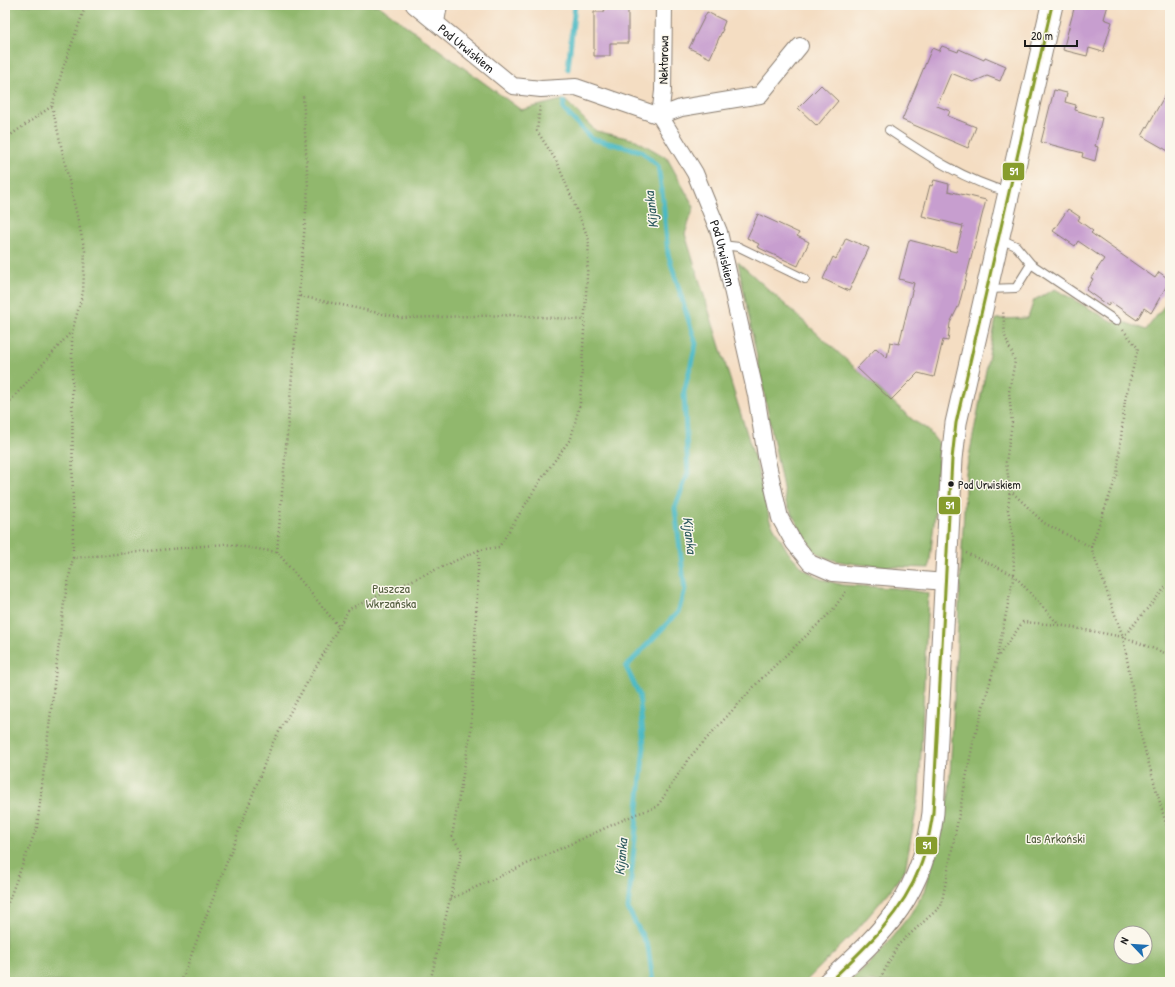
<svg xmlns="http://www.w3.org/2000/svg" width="1175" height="987" viewBox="0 0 1175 987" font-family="'Patrick Hand',sans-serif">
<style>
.forest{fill:#91b86d;stroke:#566a44;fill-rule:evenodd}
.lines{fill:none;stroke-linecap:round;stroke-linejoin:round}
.stream{stroke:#4bb9c4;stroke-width:5}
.building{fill:#c79ecf}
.service-casing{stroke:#887c6f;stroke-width:10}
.minor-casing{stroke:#887c6f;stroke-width:18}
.tertiary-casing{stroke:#887c6f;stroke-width:23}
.path{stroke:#887c6f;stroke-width:2.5;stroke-dasharray:1 3;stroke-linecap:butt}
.service{stroke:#fff;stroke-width:8}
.minor{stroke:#fff;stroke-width:16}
.tertiary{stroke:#fff;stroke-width:21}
.bus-1-casing{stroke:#fbf7ec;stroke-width:6}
.bus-1{stroke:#879d2d;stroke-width:3}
.bus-dot{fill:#1c1c1c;stroke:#fbf7ec;stroke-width:1.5}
.labels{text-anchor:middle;stroke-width:3;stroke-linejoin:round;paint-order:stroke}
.bus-label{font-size:12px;fill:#1c1c1c;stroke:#fbf7ec;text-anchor:start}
.street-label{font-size:13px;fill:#1c1c1c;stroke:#fbf7ec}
.park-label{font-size:13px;fill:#525d3e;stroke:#fbf7ec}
.water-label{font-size:14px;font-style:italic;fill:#2f5b5f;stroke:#fbf7ec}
.line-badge{stroke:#fbf7ec;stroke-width:1.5}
.badge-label{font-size:11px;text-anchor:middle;font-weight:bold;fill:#fff}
</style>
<rect width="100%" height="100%" fill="#fbf7ec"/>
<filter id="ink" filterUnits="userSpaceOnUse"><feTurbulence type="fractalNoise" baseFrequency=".025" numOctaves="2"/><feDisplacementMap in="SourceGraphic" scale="8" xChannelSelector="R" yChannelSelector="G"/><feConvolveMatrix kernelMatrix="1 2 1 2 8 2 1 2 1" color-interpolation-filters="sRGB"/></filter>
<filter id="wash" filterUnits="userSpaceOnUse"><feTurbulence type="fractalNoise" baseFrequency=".012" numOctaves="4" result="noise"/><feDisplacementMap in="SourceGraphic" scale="16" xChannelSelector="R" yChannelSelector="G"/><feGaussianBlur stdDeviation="0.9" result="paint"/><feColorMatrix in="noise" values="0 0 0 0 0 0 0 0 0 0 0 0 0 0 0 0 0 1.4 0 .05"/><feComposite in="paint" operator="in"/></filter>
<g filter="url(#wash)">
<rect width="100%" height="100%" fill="#f4ddc2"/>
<path class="forest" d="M5,5H378L521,110L562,100L566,101L596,131L636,140L667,158L694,207L685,234L756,463L770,521L788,552L804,569L821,579L842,585L895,588L928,593L919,795L905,870L889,892L855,932L805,982H5Z
M738,262L914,421L927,429L939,444L936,505L929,568C906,567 833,567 817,553C805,542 795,518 786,503Z
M1055,289L1113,322L1121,321L1146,330L1170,298V982H849L877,956L909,916L925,891L949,795L966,472L996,319L1028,318L1034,300ZM1121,933H1145V957H1121Z"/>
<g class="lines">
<path class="stream" d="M568,69L575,5
M564,102L563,109L592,139L641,151L658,166L663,199L668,254L696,344L684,392L688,473L675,508L685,590L678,612L626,667L639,694L644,746L628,909L648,947L653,982"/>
</g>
<g id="blocks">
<path class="building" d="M605,5H628V43H610V56H594V12H604Z
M1075,5H1108L1104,19L1112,22L1103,52L1089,48L1087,56L1063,50Z
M707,12L725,21L722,29H723L710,58L689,48Z
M942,46L958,52L959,49L984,60L985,57L1006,66L1000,81L987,76L973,82L951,73L937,106L950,111L948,116L976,127L968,148L902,120L932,48L939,51Z
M821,85L838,101L817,126L798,108Z
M1170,86V152L1142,136Z
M1054,90L1067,93L1065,102L1076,105L1075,110L1102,118L1095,146L1098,147L1095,161L1082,157L1083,153L1041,142Z
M934,180L949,184L948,191L986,200L959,305L950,323L948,341L943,340L934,377L918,373L891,400L857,368L876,348L887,358L890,342L899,344L914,283L899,279L909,240L956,252L963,226L922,216L930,185L932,186Z
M1068,209L1080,217L1078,220L1093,231L1091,233L1155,278L1159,272L1170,280L1151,313L1144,308L1137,320L1111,302L1108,306L1086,290L1093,279L1091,278L1104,259L1078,241L1075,246L1053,231Z
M758,214L799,233L797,236L809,242L798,266L757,247L759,244L747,238Z
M846,238L869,248L849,291L823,279L833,257L836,259Z"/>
</g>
</g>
<g filter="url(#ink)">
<use href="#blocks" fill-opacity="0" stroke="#887c6f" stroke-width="1"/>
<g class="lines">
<g class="service-casing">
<path id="service" d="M889,130C925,154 965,181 1008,192
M998,238L1016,246L1031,264L1116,321
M722,245L739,247L805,279
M988,289L1016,288L1031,264"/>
</g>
<g class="minor-casing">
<g id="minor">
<path id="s1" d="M414,5L513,86L541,89L576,87L660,116L695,173L719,232L756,395L766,456L780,518L794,543L810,563L833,573L946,582"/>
<path d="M664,5L663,91L660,116L681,108L760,95L800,46"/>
<path d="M436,22L439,5"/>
</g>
</g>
<g class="tertiary-casing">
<path id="tertiary" d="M829,982C886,930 923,894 933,813L952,459L956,423L1052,5"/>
</g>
<path class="path" d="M5,139L52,106
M300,296L402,318L512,315L583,320
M5,407L71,332
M1010,490L1044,523L1091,547L1123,637L1141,736L1170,838
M1091,547L1117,475L1125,400L1138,348L1123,330
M479,550L471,730L452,836L462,852L450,899L636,814L657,807L689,758L761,679L832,611L847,590
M277,552L308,188L303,95
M966,553L1014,575L1059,625L1123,637L1170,655
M73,558L72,332L83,292L85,251L52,106L63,68L86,5
M1123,637L1165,588L1170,586
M999,655L1023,622L1059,625
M5,910L37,827L64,602L73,558L225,544L277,552L339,627
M181,982L272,744L349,609L479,550L499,547L540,481L571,438L580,403L589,240L557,162L537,131L540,106
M430,982L450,899
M880,982V979L898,945L941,906L973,743L997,657L1014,575L1013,536L1008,510L1010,490L1006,462L1012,424L1009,392L1015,361L1005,336L1003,310"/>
<use href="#service" class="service"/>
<use href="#minor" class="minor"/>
<use href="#tertiary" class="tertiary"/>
<g class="bus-1-casing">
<path id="bus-1" d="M829,982C865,948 902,914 920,867C927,850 930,831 933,813L952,459L956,423L1052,5"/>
</g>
<use href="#bus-1" class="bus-1"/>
</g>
</g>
<circle class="bus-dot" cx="951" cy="484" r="3.5"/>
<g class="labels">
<g class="bus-label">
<text x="958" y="489">Pod Urwiskiem</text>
</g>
<g class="street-label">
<text dy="5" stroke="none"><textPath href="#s1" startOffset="68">Pod Urwiskiem</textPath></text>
<text transform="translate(663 60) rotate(-89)" y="5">Nektarowa</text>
<text dy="5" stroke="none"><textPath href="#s1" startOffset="432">Pod Urwiskiem</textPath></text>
</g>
<g class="park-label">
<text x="391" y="593">Puszcza<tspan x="391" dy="15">Wkrzańska</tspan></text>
<text x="1056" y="843">Las Arkoński</text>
</g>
<g class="water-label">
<text transform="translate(651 210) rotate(-97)" y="5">Kijanka</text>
<text transform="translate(690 535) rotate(83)" y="5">Kijanka</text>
<text transform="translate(621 857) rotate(-85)" y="5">Kijanka</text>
</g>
</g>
<g class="line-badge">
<rect x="1002" y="162" width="23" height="19" rx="4" fill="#879d2d"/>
<rect x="938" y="496" width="23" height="19" rx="4" fill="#879d2d"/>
<rect x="915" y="836" width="23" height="19" rx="4" fill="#879d2d"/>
</g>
<g class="badge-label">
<text x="1014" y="175">51</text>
<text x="950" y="509">51</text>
<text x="927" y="849">51</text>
</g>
<rect width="1175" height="987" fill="none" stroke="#fbf7ec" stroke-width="20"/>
<g transform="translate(1133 945) rotate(295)"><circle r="19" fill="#fbf7ec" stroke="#a29f99"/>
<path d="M0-3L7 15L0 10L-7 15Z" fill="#1f6fb2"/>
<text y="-6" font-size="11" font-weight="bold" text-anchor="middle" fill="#1c1c1c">N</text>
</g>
<path d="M1025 40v6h52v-6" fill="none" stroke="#1c1c1c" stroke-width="2"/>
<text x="1031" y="40" font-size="12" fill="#1c1c1c" stroke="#fbf7ec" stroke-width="3" paint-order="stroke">20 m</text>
</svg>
